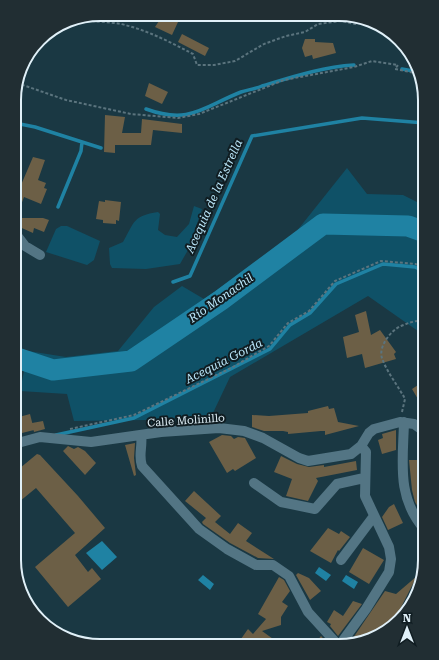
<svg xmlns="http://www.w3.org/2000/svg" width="439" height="660" viewBox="0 0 439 660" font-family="'Roboto Serif',serif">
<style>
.green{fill:#0f5167}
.water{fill:#1f82a3}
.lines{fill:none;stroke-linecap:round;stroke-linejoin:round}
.stream{stroke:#1f82a3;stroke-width:3.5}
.river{stroke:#1f82a3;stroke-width:21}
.building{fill:#6c5f46}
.path{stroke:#5b747e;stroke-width:2;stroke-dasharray:3 2;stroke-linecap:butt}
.minor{stroke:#537584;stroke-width:10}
.labels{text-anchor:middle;stroke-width:4;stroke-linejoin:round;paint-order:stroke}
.street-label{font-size:11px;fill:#e0f0f8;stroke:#101d22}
.water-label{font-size:12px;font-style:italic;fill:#bae6f9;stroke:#101d22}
.rim{fill:none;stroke:#e0f0f8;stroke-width:2}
</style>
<rect width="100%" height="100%" fill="#1a3843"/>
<path class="green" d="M347,168L367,194L403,195L425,206V336L368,296L230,377L212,415L146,420L74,421L67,394L20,391L28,351L66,357L118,351L154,307L182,286L204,299L292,237Z
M194,206L202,209L188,250L180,264L146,269L112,268L110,264L109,248L123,242C135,221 133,216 158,212L160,214L158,230L165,235L177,237L189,224Z
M61,226H67L100,241L94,260L87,265L46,252L56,229Z"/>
<path class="water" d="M102,541L117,557L102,570L86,553Z
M319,567L331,575L326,581L315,573Z
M203,575L214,584L210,590L198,580Z
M346,575L358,582L354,589L342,581Z"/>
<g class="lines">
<path class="stream" d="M402,69L419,72
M146,109C190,125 203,107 241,92C247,90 255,89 262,86C292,77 322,67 354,65
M15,123L35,127L101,148
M58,207L81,151L82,142
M173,282L190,276L252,136L362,118L425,123
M56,435L134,418L270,349L290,325L310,313L336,284L383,264L415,267L425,272"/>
<path class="river" d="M14,357L53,370L131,361L221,300L323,224L408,226L425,232"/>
</g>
<path class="building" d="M161,18L178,22L172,35L155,27Z
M182,34L209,48L205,56L178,42Z
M305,39H315V42L333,43L336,53L313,59L312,55L305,57L302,48Z
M149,83L168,92L162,104L145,96Z
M105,115L125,117L122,133H141L142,119L182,124V133L153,130L151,145H115V153L104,152Z
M33,157L45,160L38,180L46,183L44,188L47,189L41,204L24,197L16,218H43L49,220L44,232L34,228L33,233L15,225V182L21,185Z
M105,200L121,202L119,221L116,220V224L103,223V220L96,219L99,201L105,202Z
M366,311L371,335L380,330L396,352L394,354L396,359L365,368L362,354L347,358L343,337L359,332L355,315Z
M421,383L425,388V411L412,389Z
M328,406L329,409L334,408L338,422L359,426L325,435V431H321L288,434V432L283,431H264L252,427V415L269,416L308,413V411Z
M30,414L34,430L22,433L19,417Z
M43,421L45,429L34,432L32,423Z
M396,430V450L382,454L378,440L383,438L382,434Z
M222,435L231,436L234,439L238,437L245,438L256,458L235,471L233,469L227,473L209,442Z
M135,443L134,458L136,475L134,476L125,445Z
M68,446L74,449L78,447L85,451L96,463L85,475L63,451Z
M37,454L40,455L78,496L105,528L75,555L88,572L92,568L101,579L68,607L35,567L75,533L36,488L14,506V473Z
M281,456L297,464L309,467L324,465V467L356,461L357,470L316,478L318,481L308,501L286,496L292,479L274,472Z
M409,460H424L425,519L415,502L412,490Z
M194,491L221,516L215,522L230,534L238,523L252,533L246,541L274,559L258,558L230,543L203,524L202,522L206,518L185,501Z
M394,504L403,523L388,530L382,517L389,507Z
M328,528L339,534L341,531L350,537L339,551L338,550L331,563L310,551Z
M363,548L384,560L369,584L349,572Z
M298,573L309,578L321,591L310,600L296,575Z
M417,576L393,623L372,639L354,643L351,641L385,591L396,594Z
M279,577L284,580L290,591L282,602L288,606L281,617V625L262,631L283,646H236L248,629L253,634L266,619L258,614Z
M353,601L362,604L338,636L330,626L331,624L327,622L334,610L343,616Z
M321,636L330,646H313Z"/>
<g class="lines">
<path class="path" d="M82,19C97,23 111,21 125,25C149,31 172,43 193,54L197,65H214L235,61L264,44L286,36L305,32L318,24L341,21L355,24L368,21
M17,83L66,100L131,114L178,118L199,114L284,80L354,67L372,61L398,65L395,69L420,74
M402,412L405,399C399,387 386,371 382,358C378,347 391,330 401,326C409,323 416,319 425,322
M70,429L134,415L233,367L269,346L288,323L309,311L335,281L381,261L416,264L425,269"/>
<path class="minor" d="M15,233L25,246L40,255
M404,422C403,462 396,497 425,530
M141,435C143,446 138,455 142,466L199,529L227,549L256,565H273L289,576L308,612L339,646
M14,444L40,437L91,442L161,432L219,428L244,431L263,438L299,458L308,461L351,454L361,446L369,433L374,429L400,422L414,424L425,432
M254,483L281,502L315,509L337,484L364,478
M341,560L374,516
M339,646L366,609L389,572L391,559L389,547L365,496L366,452L361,446"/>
</g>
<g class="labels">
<g class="street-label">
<text transform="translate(186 420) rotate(-4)" y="4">Calle Molinillo</text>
</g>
<g class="water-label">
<text transform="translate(214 196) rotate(-66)" y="4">Acequia de la Estrella</text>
<text transform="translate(221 298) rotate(-35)" y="4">Río Monachil</text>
<text transform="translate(224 361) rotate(-27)" y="4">Acequia Gorda</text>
</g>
</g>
<path d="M0 0H439V660H0ZM100 21H339A79 79 0 0 1 418 100V560A79 79 0 0 1 339 639H100A79 79 0 0 1 21 560V100A79 79 0 0 1 100 21Z" fill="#212e33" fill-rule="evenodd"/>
<path class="rim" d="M100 21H339A79 79 0 0 1 418 100V560A79 79 0 0 1 339 639H100A79 79 0 0 1 21 560V100A79 79 0 0 1 100 21Z"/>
<g transform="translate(407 628)" stroke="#101d22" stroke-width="3" paint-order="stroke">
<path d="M0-3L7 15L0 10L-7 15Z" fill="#e0f0f8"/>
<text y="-6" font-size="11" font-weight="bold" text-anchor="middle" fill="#e0f0f8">N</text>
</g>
</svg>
